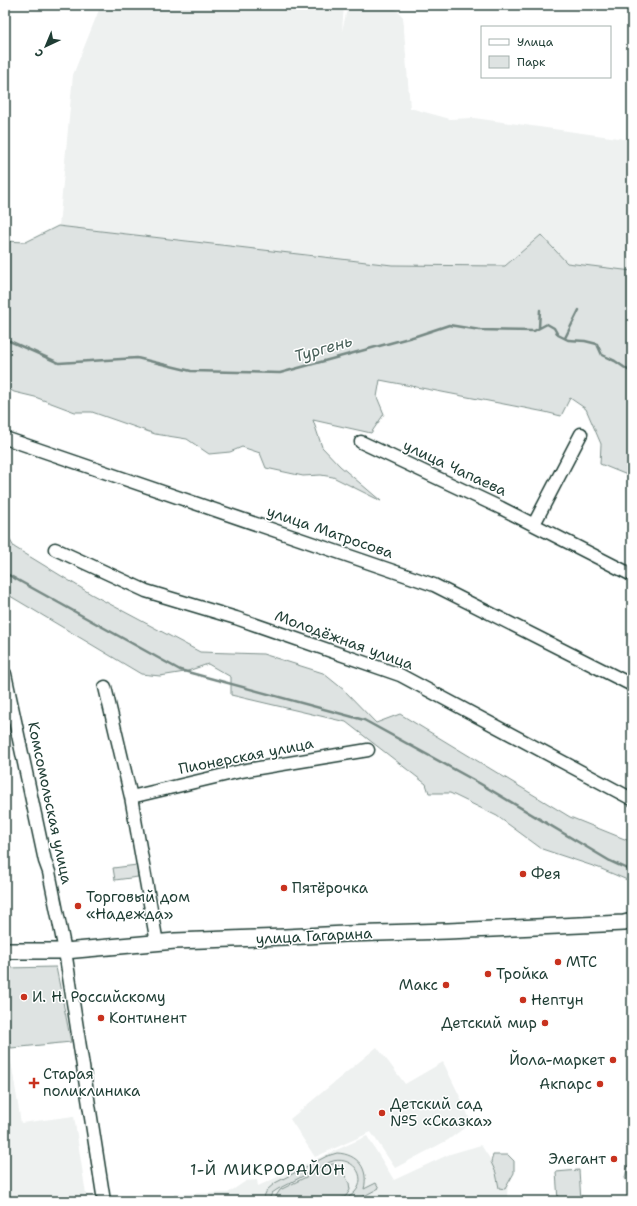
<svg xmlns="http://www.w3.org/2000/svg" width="637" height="1206" viewBox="0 0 637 1206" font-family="'Shantell Sans',sans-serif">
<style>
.built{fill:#eef1f0}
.green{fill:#dee3e2;stroke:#7e908b}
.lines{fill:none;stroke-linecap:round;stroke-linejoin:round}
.stream{stroke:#758883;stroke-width:2.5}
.minor-casing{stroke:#1f3d34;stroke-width:15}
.major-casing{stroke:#1f3d34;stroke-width:18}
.minor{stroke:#fff;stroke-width:12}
.major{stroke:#fff;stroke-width:15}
.poi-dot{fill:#c8321e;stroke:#fff;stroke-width:1.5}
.labels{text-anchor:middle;stroke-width:3;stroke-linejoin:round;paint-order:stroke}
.street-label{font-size:15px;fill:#1f3d34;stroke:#fff}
.poi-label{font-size:15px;fill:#1f3d34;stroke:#fff;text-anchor:start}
.water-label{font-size:16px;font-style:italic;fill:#4a625b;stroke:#fff}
.neighbourhood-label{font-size:16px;letter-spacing:1px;fill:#1f3d34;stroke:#fff}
</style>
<rect width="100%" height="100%" fill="#fff"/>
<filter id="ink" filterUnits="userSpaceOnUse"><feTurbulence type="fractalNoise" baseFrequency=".025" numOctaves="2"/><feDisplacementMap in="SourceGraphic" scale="8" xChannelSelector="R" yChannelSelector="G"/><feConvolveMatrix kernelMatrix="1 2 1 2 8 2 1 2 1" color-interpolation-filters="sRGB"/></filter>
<g filter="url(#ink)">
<path class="built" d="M101,5H344L342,31L348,5H392L403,17L410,108L450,119L474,118L632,140V271L567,263L541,235L505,266L392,265L59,226L73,75Z
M377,1047L405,1084L443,1062L465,1107L471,1123L448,1140L395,1168L371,1132L315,1157L290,1119Z
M5,1055H10L21,1123L74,1116L87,1201H5Z
M367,1136L394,1180L450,1154L481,1145L492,1162L508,1173L507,1201H174V1194L228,1193L246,1181L257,1180L258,1186Z"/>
<path class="green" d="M58,226L392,265L505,266L541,235L567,263L632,271V477L600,464L601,444L586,409L570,398L561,416L545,412L380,380L377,397L384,414L371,433L313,420L322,447L340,466L381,501L333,477L321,475L303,476L266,468L260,453L242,447L230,452L209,454L187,439L155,434L92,412H75L35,397L14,392L5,387V241L26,242Z
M5,532L14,547L91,594L200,652L263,654L323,673L344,690L376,723L400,714L570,817L632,842V882L599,868L542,849L497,816L450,793H429L426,784L346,722L231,695V677L208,664L185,672L160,676L141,674L5,593Z
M137,865L138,877L115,880L113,868Z
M56,967L71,1042L11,1048L5,1021V968Z
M337,1153C358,1154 369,1169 364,1189L376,1183L379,1188L355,1201H341C346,1199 351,1196 355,1192C369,1176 351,1154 330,1162L278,1189L272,1193L268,1201H262L267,1190L275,1183L327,1156Z
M493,1155H508L514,1161V1173L505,1189L499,1188L496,1173L491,1162Z
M332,1164H336L340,1167L349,1183L350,1190L346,1196L336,1201H276V1196L280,1190Z
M628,1165L632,1166V1201H631V1189L625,1178Z
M579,1170L581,1201H558L556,1172Z"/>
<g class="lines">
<path class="stream" d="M539,328L540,310
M565,338L579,310
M5,339L59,363L137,358L191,371L280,373L416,336L449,325L480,330L534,331L547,324L554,328L558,335L568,340L585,341L597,344L602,355L615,361L628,370H632
M5,573L180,670L364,720L479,783L610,861L632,871"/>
<g class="minor-casing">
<path id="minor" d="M5,438L434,585L632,685
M361,442L501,508L632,575
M534,524L581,434
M55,549L146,591L236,618L400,675L632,799
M5,674L45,861L49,872L65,951L104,1201
M105,687L131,797L157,943
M131,797L241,771L368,750"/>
</g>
<g class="major-casing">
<path id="major" d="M5,951H65L175,941L285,937L345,934L448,931L624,923L632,921"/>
</g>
<use href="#minor" class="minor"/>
<use href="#major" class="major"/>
</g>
</g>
<g class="poi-dot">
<circle cx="523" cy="874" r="4"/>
<circle cx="284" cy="888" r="4"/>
<circle cx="78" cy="906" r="4"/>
<circle cx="558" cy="962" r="4"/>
<circle cx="488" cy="974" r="4"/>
<circle cx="446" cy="985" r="4"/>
<circle cx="24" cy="997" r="4"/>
<circle cx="523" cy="1000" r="4"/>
<circle cx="101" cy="1018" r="4"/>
<circle cx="545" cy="1023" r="4"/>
<circle cx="613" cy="1060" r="4"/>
<path d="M32 1077h4v4h4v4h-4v4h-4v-4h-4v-4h4z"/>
<circle cx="600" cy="1084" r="4"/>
<circle cx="382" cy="1113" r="4"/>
<circle cx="614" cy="1159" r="4"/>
</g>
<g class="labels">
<g class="street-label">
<text transform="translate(455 468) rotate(25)" y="5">улица Чапаева</text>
<text transform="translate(330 532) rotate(19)" y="5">улица Матросова</text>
<text transform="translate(344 640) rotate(20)" y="5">Молодёжная улица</text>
<text transform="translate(246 756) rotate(-11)" y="5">Пионерская улица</text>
<text transform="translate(50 803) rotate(78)" y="5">Комсомольская улица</text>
<text transform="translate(314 936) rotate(-3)" y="5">улица Гагарина</text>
</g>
<g class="poi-label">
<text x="531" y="879">Фея</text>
<text x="292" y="893">Пятёрочка</text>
<text x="86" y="902">Торговый дом<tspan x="86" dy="17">«Надежда»</tspan></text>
<text x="566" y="967">МТС</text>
<text x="496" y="979">Тройка</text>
<text x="438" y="990" text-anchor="end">Макс</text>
<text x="32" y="1002">И. Н. Российскому</text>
<text x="531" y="1005">Нептун</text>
<text x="109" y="1023">Континент</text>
<text x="537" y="1028" text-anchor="end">Детский мир</text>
<text x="605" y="1065" text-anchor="end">Йола-маркет</text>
<text x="43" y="1079">Старая<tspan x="43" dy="17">поликлиника</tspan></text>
<text x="592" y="1089" text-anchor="end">Акпарс</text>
<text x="390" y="1109">Детский сад<tspan x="390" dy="17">№5 «Сказка»</tspan></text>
<text x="606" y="1164" text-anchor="end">Элегант</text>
</g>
<g class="water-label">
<text transform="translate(323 348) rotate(-16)" y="6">Тургень</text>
</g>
<g class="neighbourhood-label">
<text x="268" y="1175">1-Й МИКРОРАЙОН</text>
</g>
</g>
<rect width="637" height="1206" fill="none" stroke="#fff" stroke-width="20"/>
<rect x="10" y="10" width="617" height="1186" fill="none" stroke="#1f3d34" stroke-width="1.5" filter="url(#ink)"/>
<rect x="481" y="26" width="130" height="52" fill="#ffffff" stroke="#a5b1ae"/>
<rect x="489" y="39" width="20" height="6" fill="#ffffff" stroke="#a5b1ae"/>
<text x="517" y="46" font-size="12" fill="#1f3d34">Улица</text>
<rect x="489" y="56" width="20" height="12" fill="#dee3e2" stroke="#a5b1ae"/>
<text x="517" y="66" font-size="12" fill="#1f3d34">Парк</text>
<g transform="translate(46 46) rotate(224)" stroke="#ffffff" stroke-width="3" paint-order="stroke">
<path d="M0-3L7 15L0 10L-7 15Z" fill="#1f3d34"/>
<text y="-6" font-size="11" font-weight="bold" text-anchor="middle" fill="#1f3d34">С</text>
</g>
</svg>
